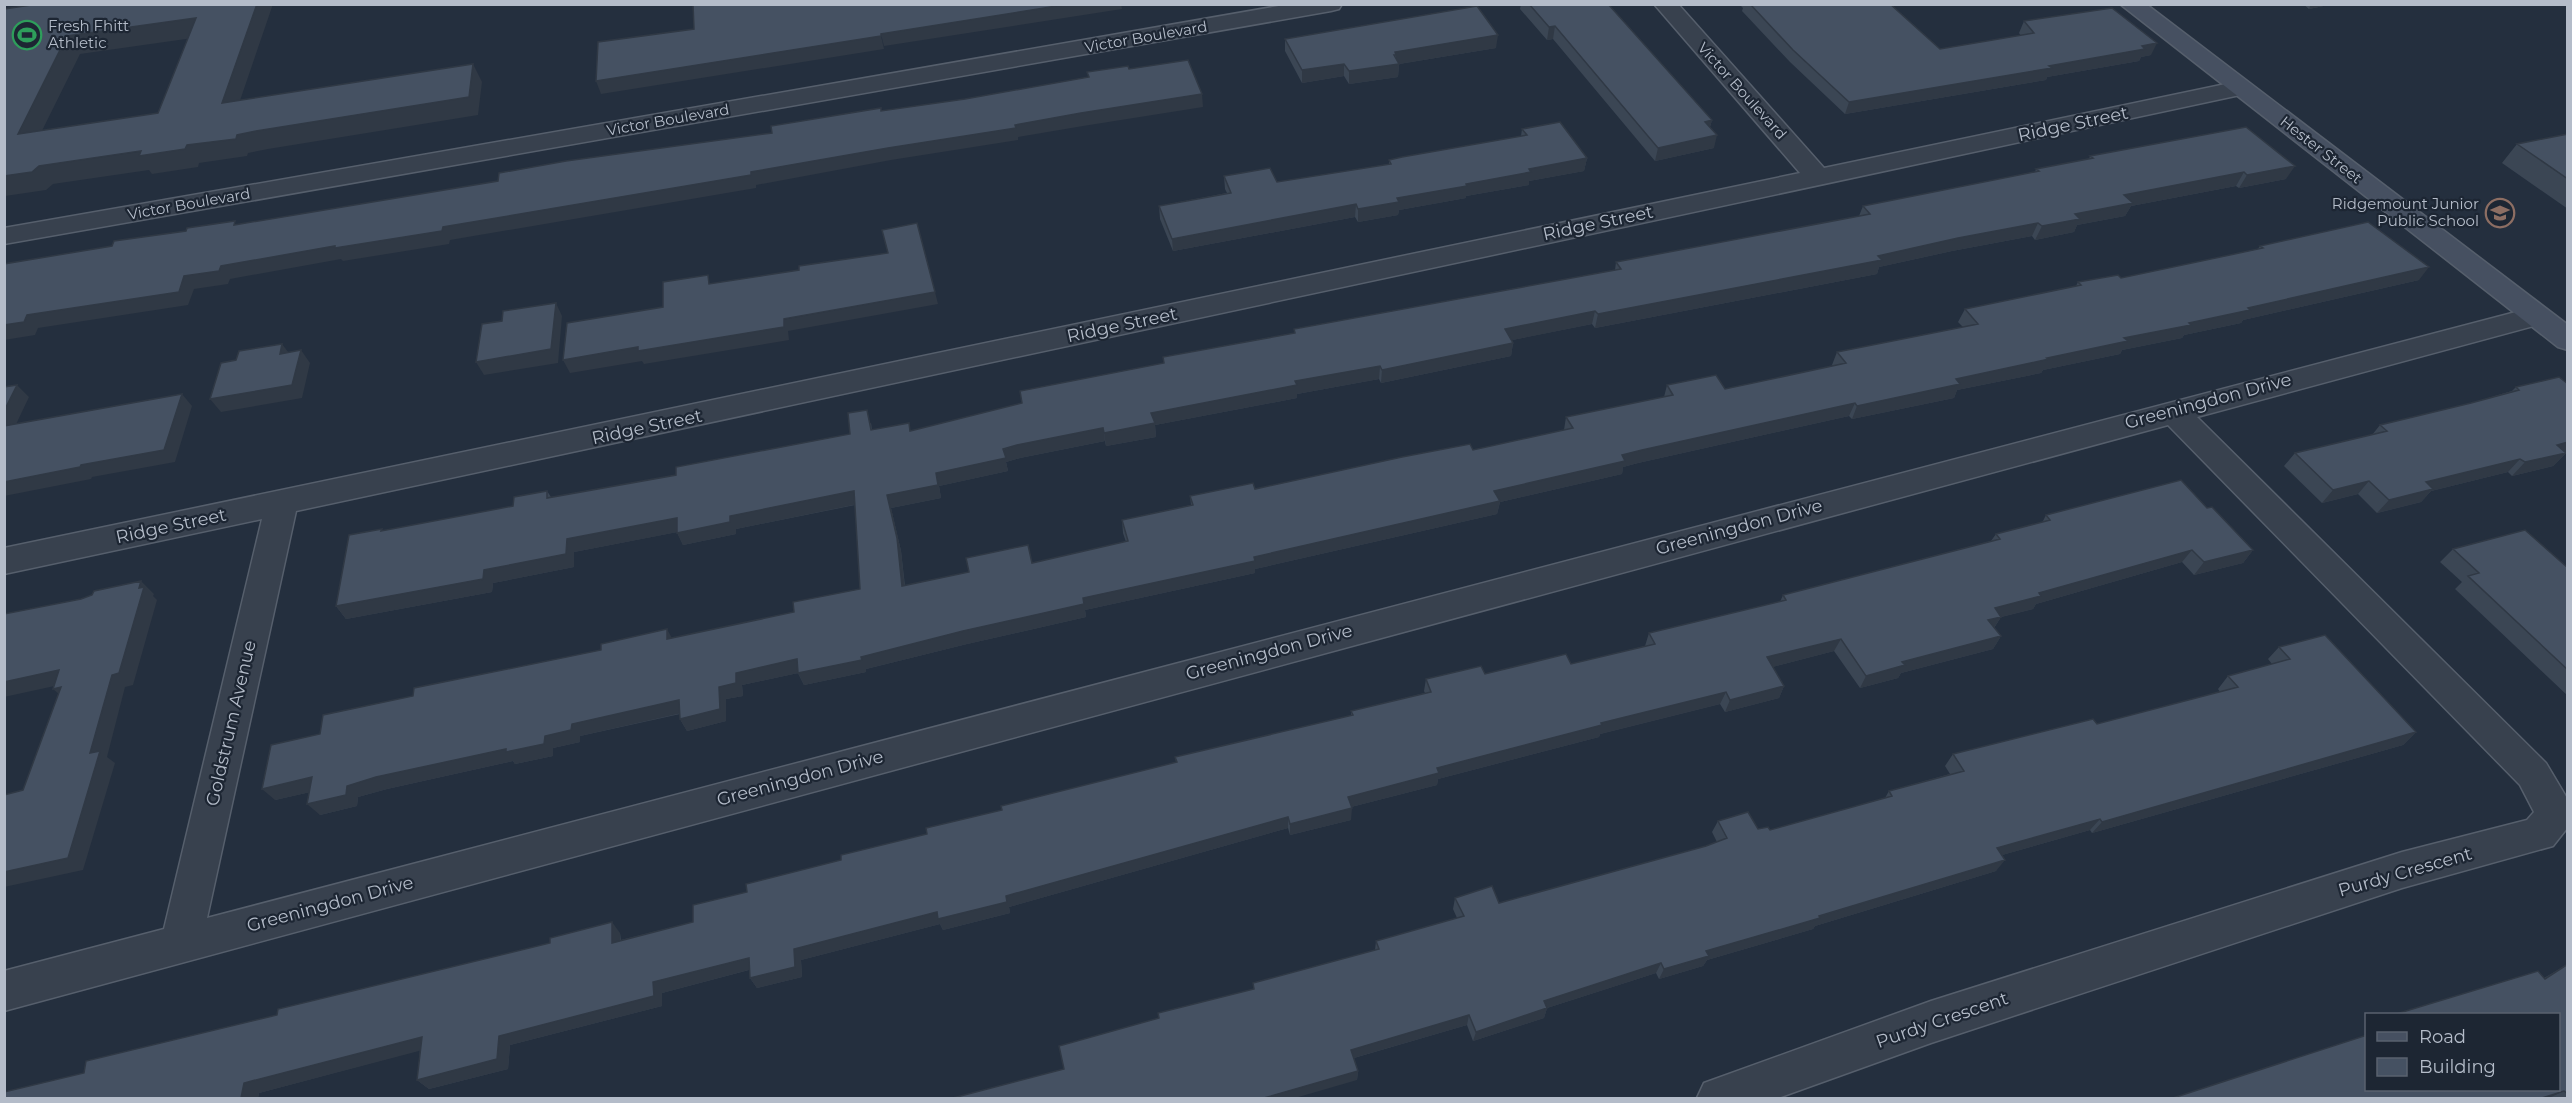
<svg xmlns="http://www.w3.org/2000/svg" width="2572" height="1103" viewBox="0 0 2572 1103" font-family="Montserrat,sans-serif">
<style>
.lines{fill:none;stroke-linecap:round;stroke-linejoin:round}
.street-casing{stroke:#565f6c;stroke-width:3}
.secondary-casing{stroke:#565f6c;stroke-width:3}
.street{fill:#38414e;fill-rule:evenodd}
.secondary{fill:#465061;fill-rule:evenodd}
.wall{fill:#3b4654}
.shaded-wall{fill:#303945}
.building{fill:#455162;stroke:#303945;stroke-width:1.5;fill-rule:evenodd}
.labels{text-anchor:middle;stroke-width:4.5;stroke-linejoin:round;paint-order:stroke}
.far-poi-label{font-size:15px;fill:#b4bcc9;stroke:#1d2633;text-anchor:start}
.far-street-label{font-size:15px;fill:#b4bcc9;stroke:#1d2633}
.street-label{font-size:18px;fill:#b4bcc9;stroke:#1d2633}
</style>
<rect width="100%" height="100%" fill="#242f3e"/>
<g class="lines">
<g class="street-casing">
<path id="street" d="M1290,4H1342L1339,9L1331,11L4,244V228Z
M1654,4H1678L1824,168L2240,81L2248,83L2252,88L2248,93L2240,95L296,511L207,918L2535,307L2545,309L2549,316L2545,323L2197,417L2546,763L2568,800V827L2553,846L2402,888L1931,1043L1778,1098H1697L1704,1083L1931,1001L2402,852L2527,820L2534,812L2520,785L2168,425L4,1011V971L164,929L262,519L4,574V548L1800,173Z"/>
</g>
<g class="secondary-casing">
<path id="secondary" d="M2120,4H2146L2568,325V350L2558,347Z"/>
</g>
<use href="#street" class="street"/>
<use href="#secondary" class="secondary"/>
</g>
<path class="wall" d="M1521,4H1608L1712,120L1710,127L1714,148L1655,161L1553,39L1547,40L1520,9Z
M1739,4H1890L1940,49L2021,36L2019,33L2024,21L2151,55L2141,57L2139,61L2047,77L2046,80L1845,114L1790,62L1742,11L1743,8Z
M2303,4H2333L2309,9Z
M1285,39L1496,48L1399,64L1398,77L1349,84L1344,76L1302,83L1285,51Z
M2246,127L2286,179L2239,188L2236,186L2131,206L2125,216L2077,225L2074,232L2035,240L2032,236L1952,251L1879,267L1877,274L1595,328L1592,324L1512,340L1513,343L1511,356L1381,383L1379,379L1297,394V398L1155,425L1156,437L1106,446L1105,441L1020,458L1006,462L1008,471L939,486L941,498L891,508L901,551L905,586L1032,563L1126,542L1123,533L1122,520L1191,505L1190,496L1255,489L1473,450L1564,430L1566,417L1664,397L1667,385L1725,389L1833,366L1832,365L1837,352L1963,327L1958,322L1965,309L2076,286L2078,282L2121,278L2257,250L2260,246L2419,280L2243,320L2241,323L2184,335L2182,338L2122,350L2120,354L2043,370L2041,373L1957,390L1954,398L1852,419L1849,416L1638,463L1623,467L1622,474L1500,502L1497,514L1255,569V573L1085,610L1086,617L967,644L866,669V672L804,685L798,673L742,685L743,696L726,699V721L687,731L680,719V714L580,736V742L553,748V756L515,764L513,761L387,789L358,797L357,806L320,815L310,792L275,800L320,734L672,638L794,612L860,589L855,505L736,529V534L683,545L677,532L574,552V567L493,583L492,592L346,619L336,606L384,531L513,506L547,491L551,497L676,475L850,434L871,423L872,430L912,431L1022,403L1163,363V357L1294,333V329L1615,270L1616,262L1859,216L1863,206L2035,172L2036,169L2089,159L2090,156Z
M1522,129L1587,158L1584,171L1529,181V185L1466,196V198L1399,210L1398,215L1358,222L1355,217L1173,251L1160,219L1159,206L1227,193L1225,189L1224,176L1277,182L1389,164V160L1521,136Z
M2568,134V209L2502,163L2517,144Z
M2568,384V452L2566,453L2553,466L2512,476L2508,472L2431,491L2421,502L2377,513L2358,494L2322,503L2284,466L2295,453L2372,435L2380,425L2471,403L2512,391L2516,387Z
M2207,508L2253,550L2243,563L2194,575L2182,562L2036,604L2033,609L2001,617L1994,628L2001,636L1993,649L1901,673L1898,678L1860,688L1834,651L1772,667L1784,686L1779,698L1725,712L1720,704L1600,734L1599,737L1438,779L1437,785L1351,807V820L1290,835L1288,828L1009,907L1010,913L943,930L940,924L801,960L802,977L757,988L750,978L749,970L662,993V1006L510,1045L508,1069L429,1089L417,1080L420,1050L259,1093L258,1098H4L6,1092L84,1073L620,933L621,940L693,922L747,892L841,860L927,834L1002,810L1176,762L1175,757L1351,716V711L1425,693L1424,691L1426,679L1485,674L1571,664L1645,646L1649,633L1780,602L1783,595L1991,541L1996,534L2042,523L2046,515Z
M2453,549L2568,568V696L2455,589L2462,582L2440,562Z
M2279,647L2416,732L2403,745L2092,833L2090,830L2002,855L1996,871L1815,926L1813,929L1707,960L1703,966L1659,979L1656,973L1547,1008L1544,1018L1473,1041L1467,1025L1354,1058L1358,1071L1357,1080L1064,1069L1159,1018L1253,989V983L1375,950L1376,941L1457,918L1453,909L1455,898L1499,903L1706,846L1717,842L1712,832L1718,821L1758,829L1770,830L1885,798L1889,791L1950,774L1945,766L1953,754L2097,724L2220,692L2218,689L2228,676L2272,664L2268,659Z
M2568,964V1098H2173L2544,978Z"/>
<path class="shaded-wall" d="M257,4H273L233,121L222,103Z
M1069,4H1121L1122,9L884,46L881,34Z
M2311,4H2333L2309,9Z
M196,18L207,36L80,54L32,151L18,134L67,36Z
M1555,26L1553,39L1547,40L1549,27Z
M1498,35L1496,48L1399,64L1398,77L1349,84V71L1396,64V55L1395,52Z
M881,36L884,49L601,94L596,81Z
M2157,43L2151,55L2141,57L2139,61L2047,77L2046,80L1845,114L1849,102L2049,66Z
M473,64L482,82L478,115L268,149L248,153L247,156L199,163L198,167L152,174L149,170L53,184L46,190L5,196L4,176L39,166L187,145L237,135Z
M1344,64V76L1302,83V70Z
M1202,94L1203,107L1083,126L1018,137V140L891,160L756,185V188L450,240L449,244L343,261L341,259L230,279L228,284L194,289L188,305L38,328L35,335L4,340V325L27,315L184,276L221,266L443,227L1081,113Z
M1712,120L1708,133L1705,122Z
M1717,135L1714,148L1655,161L1658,148Z
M1587,158L1584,171L1529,181V185L1466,196V198L1399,210L1398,215L1358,222V209L1397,198L1466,184L1529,169Z
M2295,166L2286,179L2239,188L2247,175Z
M2244,172L2236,186L2131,206L2125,216L2077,225L2074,232L2035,240L2042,226L2124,195Z
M1356,204L1355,217L1173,251L1172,239Z
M2038,223L2032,236L1952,251L1879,267L1877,274L1595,328L1598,314L1878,256L1958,238Z
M2429,267L2419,280L2243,320L2241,323L2184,335L2182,338L2122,350L2120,354L2043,370L2041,373L1957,390L1954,398L1852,419L1857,406L1956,379L2047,358L2124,338L2248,308Z
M935,292L938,304L788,331L789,340L644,364L642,361L570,373L563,360Z
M556,303L562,316L558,363L484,375L476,362Z
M1595,311L1592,324L1503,342L1505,329Z
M1513,343L1511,356L1381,383L1382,370Z
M282,344L292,357L280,354Z
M301,350L310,363L302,398L221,412L210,399Z
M1380,366L1379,379L1297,394V398L1155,425L1156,437L1106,446L1104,433L1151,413L1295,381Z
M17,385L29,397L9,439L4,435V411Z
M182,394L192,406L175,462L92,477L91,479L4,496V482L81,465Z
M1855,403L1849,416L1638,463L1623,467L1622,474L1500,502L1497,514L1255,569V573L1085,610L1086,617L967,644L866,669V672L804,685L798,673L1083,598L1254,557L1642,450Z
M1103,428L1105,441L1020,458L1006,462L1008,471L939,486L941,498L891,508L901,551L906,599L902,586L887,495L936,473L1017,445Z
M2568,442V452L2566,453L2553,466L2512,476L2525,462L2557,445Z
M2520,459L2508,472L2431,491L2421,502L2377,513L2389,500L2426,482Z
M2369,481L2358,494L2322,503L2333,490Z
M854,491L858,504L736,529V534L683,545L677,533L730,516Z
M677,518L683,531L574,552V567L493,583L492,592L346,619L336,606L484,570L567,539Z
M2192,550L2182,562L2036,604L2033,609L2001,617L1993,629L1980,633L1995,608L2039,593Z
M2253,550L2243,563L2194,575L2204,562Z
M141,581L154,594L153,596L157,600L133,685L125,687L107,757L115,763L83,870L4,887V872L90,753L112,675Z
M667,629L674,642L667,639Z
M2001,636L1993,649L1901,673L1898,678L1860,688L1866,676L1902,662Z
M1841,639L1834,651L1761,670L1767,657Z
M797,659L803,672L742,685L743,696L726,699V721L687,731L680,719L736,673Z
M59,670L73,682L4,697V682Z
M1784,686L1779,698L1725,712L1730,700Z
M61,687L67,701L53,689Z
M1726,692L1720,704L1600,734L1599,737L1438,779L1437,785L1347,808L1348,797L1437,768L1601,723Z
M679,700L686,712L580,736V742L553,748V756L515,764L513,761L387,789L358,797L357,806L320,815L307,804L347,786L376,777L545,736L572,724Z
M2416,732L2403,745L2092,833L2102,822Z
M312,777L324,789L275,800L262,789Z
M1352,808L1351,820L1290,835V824Z
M1288,817V828L1009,907L1010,913L943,930L940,924L801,960L802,977L757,988L750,978L794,949L937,912L1006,896Z
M2100,819L2090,830L1988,859L1997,848Z
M2005,860L1996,871L1815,926L1813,929L1707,960L1703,966L1659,979L1664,969L1706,951Z
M612,922L620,933L621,953L612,943Z
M749,958L756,968L662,993V1006L510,1045L508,1069L429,1089L417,1080L499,1036L653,982Z
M1661,963L1656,973L1547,1008L1544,1018L1473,1041L1476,1032L1544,1001Z
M1469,1015L1467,1025L1350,1059L1351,1050Z
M422,1037L434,1047L259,1093L258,1098H241L244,1083Z
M1358,1071L1357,1080L1295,1098H1264Z
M2564,1091L2549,1098H2542Z"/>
<path class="building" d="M38,4H257L222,103L473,64L469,97L256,131L237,135L236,139L187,145L185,149L139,156L141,151L39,166L32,172L4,176V9ZM196,18L158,113L18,134L67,36Z
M693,4H1069L881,34V36L596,81L598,42L694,29Z
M1529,4H1608L1712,120L1705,122L1717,135L1658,148L1555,26L1549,27Z
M1750,4H1890L1940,49L2034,33L2024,21L2112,8L2157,43L2142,46L2145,49L2049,66L2052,68L1849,102L1793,50Z
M1477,6L1498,35L1395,52L1396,55H1394L1399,64L1349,71L1344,64L1302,70L1285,39Z
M1188,60L1202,94L1081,113L1015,125L1016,128L888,148L751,172V175L443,227L442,231L335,248V246L221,266L219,271L184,276L179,292L27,315L24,322L4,325V264L112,246L114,241L186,231L187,228L235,221L234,225L498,181L499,173L566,161L772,133L771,126L881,108V111L965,99L1089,77L1087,72L1128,66L1129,69Z
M1560,122L1587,158L1529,169L1531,172L1466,184L1467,186L1397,198L1399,202L1358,209L1356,204L1172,239L1159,206L1231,193L1224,176L1236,174L1270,168L1277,182L1391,164L1389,160L1402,157L1527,135L1522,129Z
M2246,127L2295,166L2247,175L2244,172L2124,195L2133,203L2075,214L2080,219L2042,226L2038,223L1958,238L1878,256L1882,260L1598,314L1595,311L1505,329L1513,343L1382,370L1380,366L1295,381L1297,385L1151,413L1155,423L1104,433L1103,428L1017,445L1003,449L1006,458L936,473L938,485L887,495L897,538L902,586L969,572L966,558L1028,545L1032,563L1128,541L1122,520L1193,505L1190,496L1253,483L1255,489L1402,457L1470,444L1473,450L1573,428L1566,417L1673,395L1667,385L1716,375L1725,389L1846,363L1837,352L1978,324L1965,309L2081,285L2078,282L2118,275L2121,278L2263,248L2260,246L2368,222L2429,267L2248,308L2250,310L2189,323L2191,325L2124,338L2128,341L2047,358L2049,359L1956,379L1960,384L1857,406L1855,403L1642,450L1622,455L1625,461L1494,491L1500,501L1254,557L1255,561L1083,598L1084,604L963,631L861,657L862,660L798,673L797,659L736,673V683L719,687L720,709L680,719L679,700L572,724L571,730L545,736L544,744L506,752V749L376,777L347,786L346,795L307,804L312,777L262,789L271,745L320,734L323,715L413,696L414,688L601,650V644L667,629V639L794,612L793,602L860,589L854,491L730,516V522L677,533V518L567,539L566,554L484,570L483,579L336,606L349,535L382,529L381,531L513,506L514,497L547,491V498L676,475V467L850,434L848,413L867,410L871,430L909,423L910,431L1022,403L1020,391L1164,363L1163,357L1295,333L1294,329L1621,269L1616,262L1870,214L1863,206L2039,171L2036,169L2093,158L2090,156Z
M2568,134V179L2517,144Z
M917,223L935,292L784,319V327L638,351V347L563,360L567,323L663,307V282L708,275L709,284L799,270V266L888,253L882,230Z
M556,303L551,349L476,362L482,324L502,321L503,311Z
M282,344L280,354L301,350L292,385L210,399L221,363L236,360L239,351Z
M2559,377L2568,384V442L2557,445L2566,453L2525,462L2520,459L2426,482L2433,489L2389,500L2369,481L2333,490L2295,453L2387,431L2380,425L2471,403L2519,390L2516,387Z
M17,385L4,411V387Z
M182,394L164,450L81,465L80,467L4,482V426Z
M2181,480L2207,508L2212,507L2253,550L2204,562L2192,550L2039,593L2041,596L1995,608L2001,617L1988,620L2001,636L1902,662L1905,665L1866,676L1841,639L1767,657L1784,686L1730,700L1726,692L1601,723L1602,725L1437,768L1439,773L1348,797L1352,808L1290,824L1288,817L1006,896L1007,902L938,919L937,912L794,949L795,967L750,978L749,958L653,982L654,996L499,1036L497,1059L417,1080L422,1037L244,1083L241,1098H4V1092L84,1073L86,1061L277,1015L278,1009L550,943V938L612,922V943L693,922V905L747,892L746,884L841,860V855L927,834L926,828L1002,810L1001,806L1177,762L1175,757L1353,715L1351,711L1431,692L1426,679L1481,666L1485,674L1566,654L1571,664L1655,644L1649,633L1786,600L1783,595L2000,539L1996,534L2050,520L2046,515Z
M2525,530L2568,568V670L2468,576L2479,573L2453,549Z
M141,581L139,588L144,587L119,673L112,675L90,753L100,751L68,858L4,872V795L23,790L61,687L53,689L59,670L4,682V614L81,599L92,595L94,591Z
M2325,635L2416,732L2102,822L2100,819L1997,848L2005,860L1819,916L1820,918L1706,951L1709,956L1664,969L1661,963L1544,1001L1547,1008L1476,1032L1469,1015L1351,1050L1358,1071L1264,1098H953L1064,1069L1059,1046L1159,1018L1158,1013L1254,989L1253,983L1379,949L1376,941L1464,916L1455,898L1492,886L1499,903L1706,846L1727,838L1718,821L1748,812L1758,829L1768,827L1770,830L1892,796L1889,791L1964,771L1953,754L2093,719L2097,724L2238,687L2228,676L2290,659L2279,647Z
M2568,964V1094L2564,1091L2542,1098H2173L2367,1035V1089H2559V1014H2396L2538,971L2545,979Z"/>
<defs>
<g id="stadium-ring" transform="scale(1.5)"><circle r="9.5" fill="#1d2633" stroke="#2e9e5b" stroke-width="1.5"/><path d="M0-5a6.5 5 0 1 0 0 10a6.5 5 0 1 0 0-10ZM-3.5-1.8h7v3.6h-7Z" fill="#2e9e5b"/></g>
<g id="school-ring" transform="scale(1.5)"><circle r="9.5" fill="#1d2633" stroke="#8d6e63" stroke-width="1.5"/><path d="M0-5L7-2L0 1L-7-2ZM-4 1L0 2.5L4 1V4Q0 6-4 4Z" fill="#8d6e63"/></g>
</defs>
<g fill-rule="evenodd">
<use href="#stadium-ring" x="27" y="35"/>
<use href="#school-ring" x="2500" y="213"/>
</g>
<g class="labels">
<g class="far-poi-label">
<text x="48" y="31">Fresh Fhitt<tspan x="48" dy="17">Athletic</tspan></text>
<text x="2479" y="209" text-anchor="end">Ridgemount Junior<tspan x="2479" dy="17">Public School</tspan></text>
</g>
<g class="far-street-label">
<text transform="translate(1146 37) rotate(-10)" y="5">Victor Boulevard</text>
<text transform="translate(1742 91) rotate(48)" y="5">Victor Boulevard</text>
<text transform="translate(668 120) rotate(-10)" y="5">Victor Boulevard</text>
<text transform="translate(2321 150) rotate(38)" y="5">Hester Street</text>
<text transform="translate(189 204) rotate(-10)" y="5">Victor Boulevard</text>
</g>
<g class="street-label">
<text transform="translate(2073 124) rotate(-12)" y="6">Ridge Street</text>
<text transform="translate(1598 223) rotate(-12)" y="6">Ridge Street</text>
<text transform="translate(1122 325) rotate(-12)" y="6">Ridge Street</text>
<text transform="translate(2208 401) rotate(-15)" y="6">Greeningdon Drive</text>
<text transform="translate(647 427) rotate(-12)" y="6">Ridge Street</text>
<text transform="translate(171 526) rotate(-12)" y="6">Ridge Street</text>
<text transform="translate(1739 527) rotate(-15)" y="6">Greeningdon Drive</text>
<text transform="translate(1269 652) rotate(-15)" y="6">Greeningdon Drive</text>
<text transform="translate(231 723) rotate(-77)" y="6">Goldstrum Avenue</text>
<text transform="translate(800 778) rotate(-15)" y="6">Greeningdon Drive</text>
<text transform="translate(2405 872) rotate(-16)" y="6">Purdy Crescent</text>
<text transform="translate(330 904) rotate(-15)" y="6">Greeningdon Drive</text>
<text transform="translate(1942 1020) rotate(-19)" y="6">Purdy Crescent</text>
</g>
</g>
<rect width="2572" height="1103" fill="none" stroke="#b4bcc9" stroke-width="12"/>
<rect x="2365" y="1013" width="195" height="78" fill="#1d2633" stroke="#59626f" stroke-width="1.5"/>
<rect x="2377" y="1032" width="30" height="9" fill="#465061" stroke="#59626f" stroke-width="1.5"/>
<text x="2419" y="1043" font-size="18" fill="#b4bcc9">Road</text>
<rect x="2377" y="1058" width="30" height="18" fill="#455162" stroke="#59626f" stroke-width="1.5"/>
<text x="2419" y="1073" font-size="18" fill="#b4bcc9">Building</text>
</svg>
